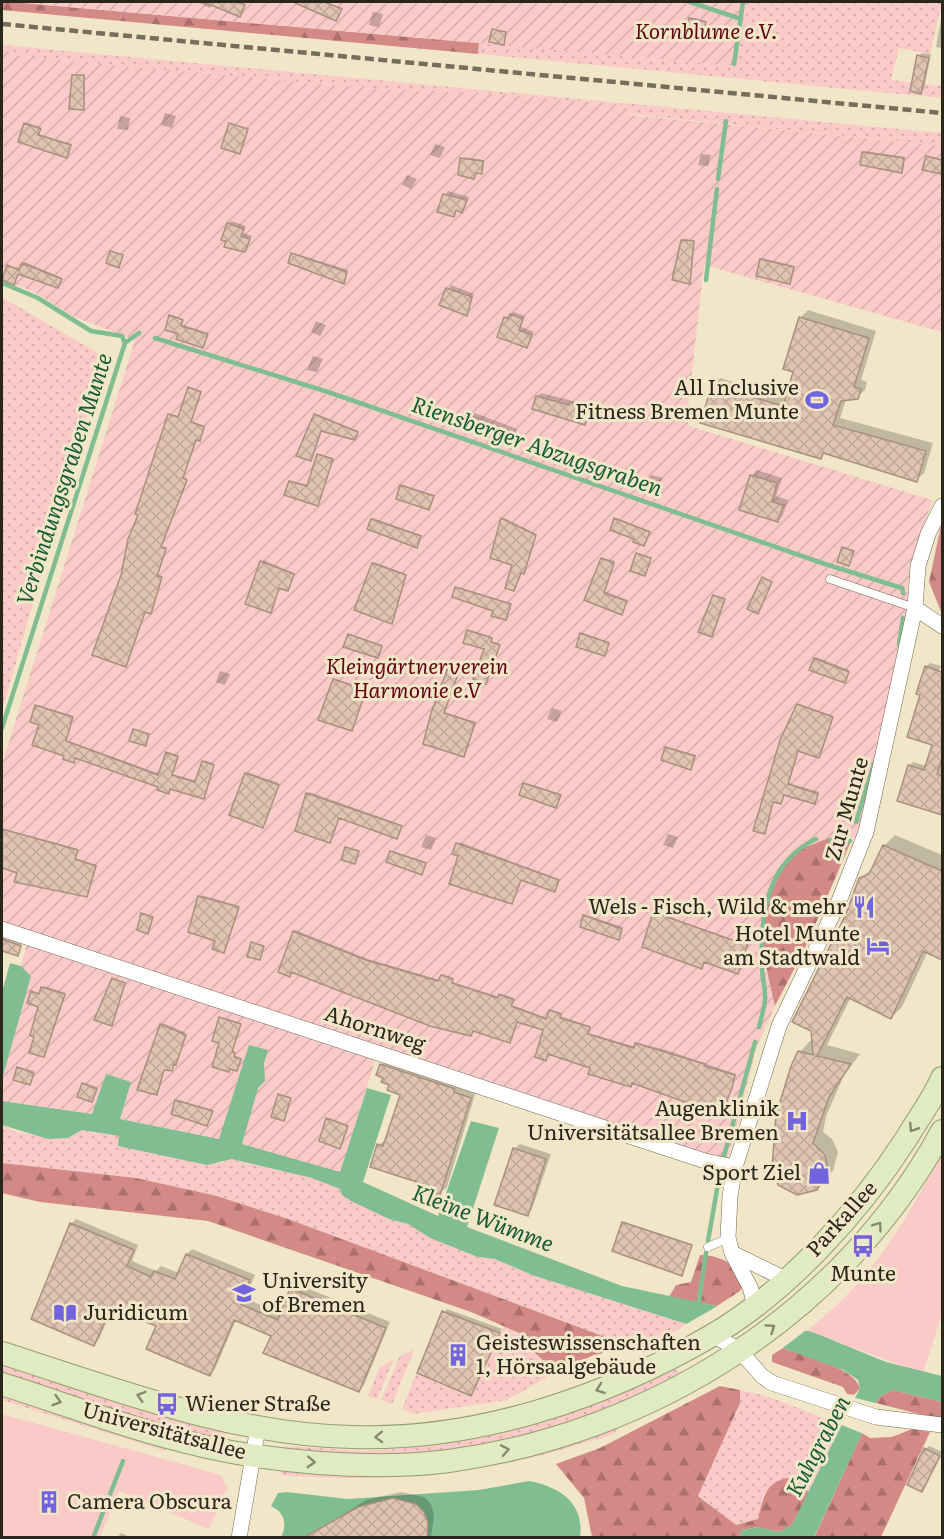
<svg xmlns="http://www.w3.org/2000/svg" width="944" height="1539" viewBox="0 0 944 1539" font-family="Literata,serif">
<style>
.grass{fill:url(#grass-dots)}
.forest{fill:url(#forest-firs)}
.park{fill:#f9cac7}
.garden{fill:url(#garden-furrows)}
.water{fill:#80be91}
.pier{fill:#f2e6c9}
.shadow{fill:#0003}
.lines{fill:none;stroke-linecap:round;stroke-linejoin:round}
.stream{stroke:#80be91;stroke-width:4.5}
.building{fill:url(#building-cross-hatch);stroke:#aa907f;stroke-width:1.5}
.lane-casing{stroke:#746950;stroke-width:9}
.street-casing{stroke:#746950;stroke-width:16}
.primary-casing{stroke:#949e6e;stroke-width:24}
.lane{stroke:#fff;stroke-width:8}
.street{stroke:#fff;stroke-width:15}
.primary{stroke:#e1ebc2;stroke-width:22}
.rail{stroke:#766e5c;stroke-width:4.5;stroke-dasharray:9 4.5;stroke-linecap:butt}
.oneway{stroke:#86886e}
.labels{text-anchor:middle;stroke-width:6;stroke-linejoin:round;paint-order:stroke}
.park-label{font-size:21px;font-style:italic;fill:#600411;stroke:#f2e6c9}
.poi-label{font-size:21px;fill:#2b261b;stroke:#f2e6c9;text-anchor:end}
.street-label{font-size:21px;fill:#2b261b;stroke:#f2e6c9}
.water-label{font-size:22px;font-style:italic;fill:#155c32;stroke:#f2e6c9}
</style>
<defs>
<pattern id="grass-dots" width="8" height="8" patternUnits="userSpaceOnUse" patternTransform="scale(1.5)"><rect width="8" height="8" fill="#f9cac7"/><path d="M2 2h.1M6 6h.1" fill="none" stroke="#d6adaa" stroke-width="1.8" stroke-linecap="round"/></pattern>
<pattern id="forest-firs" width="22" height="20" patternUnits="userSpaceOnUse" patternTransform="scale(1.5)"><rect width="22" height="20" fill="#d38986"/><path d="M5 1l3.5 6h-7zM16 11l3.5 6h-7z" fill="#ab706d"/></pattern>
<pattern id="garden-furrows" width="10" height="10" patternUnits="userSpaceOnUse" patternTransform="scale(1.5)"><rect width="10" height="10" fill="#f9cac7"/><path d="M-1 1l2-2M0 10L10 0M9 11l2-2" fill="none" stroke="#d6adaa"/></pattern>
<pattern id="building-cross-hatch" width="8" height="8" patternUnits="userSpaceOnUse" patternTransform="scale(1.5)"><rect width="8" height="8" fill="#dfc4b2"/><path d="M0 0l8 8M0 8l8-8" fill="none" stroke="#c0a898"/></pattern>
</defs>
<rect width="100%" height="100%" fill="#f2e6c9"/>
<path class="grass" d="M745,2H942L930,54L899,48L891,80L942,86V98L478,54L479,43L736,66Z
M2,45L942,133V146L630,114L625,105L486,93L376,89L23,57L2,49Z
M2,297L104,357L2,711Z
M2,1125L16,1132L68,1138L82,1130L120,1136L220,1163L232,1159L312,1178L340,1189L342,1195L351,1201L389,1219L408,1224L430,1238L478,1257L495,1259L532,1275L687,1324L658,1343L632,1347L288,1219L217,1196L136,1178L2,1163Z
M504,1326C525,1335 539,1356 556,1372L507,1400L413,1414L402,1409L416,1374L471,1397Z
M414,1350L392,1404L381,1400L400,1356Z
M394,1359L377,1399L368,1396L380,1367Z
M2,1362L228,1429L224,1442L2,1377Z
M671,1367L685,1374L584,1420L455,1453L362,1458L278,1449L285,1446L364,1451L409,1448Z
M740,1390L766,1396L842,1425L809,1493L796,1477L764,1493L758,1519L735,1525L698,1495L740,1403Z
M2,1394L167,1444L165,1451L2,1400Z
M620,1426C615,1437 595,1440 584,1443C485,1475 385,1483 281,1475L282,1470L327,1474Z"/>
<path class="forest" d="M2,2H12L479,43L478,54L2,10Z
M942,521V614L929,582Z
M829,838L852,839L806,946L775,1006C763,958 747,886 795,852C804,845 818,842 829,838Z
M2,1163L136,1178L217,1196L288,1219L632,1347L594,1355L556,1372L533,1351L519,1333L471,1312L208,1221L40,1202L2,1193Z
M700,1255C724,1256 733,1263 745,1283L740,1291L717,1306L669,1297L676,1285L691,1282Z
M783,1348C803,1356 854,1367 860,1388L854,1395L847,1394L843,1387L772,1362V1355Z
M720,1386L740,1390V1403L698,1496L736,1525L758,1519C764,1493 767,1479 796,1477L809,1493L792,1525L779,1532L758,1527L742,1530L739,1537H592L584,1498L556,1464L600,1448Z
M893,1390L942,1402V1420L876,1403L879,1397Z
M912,1429L930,1432L881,1537L814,1538L862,1433L870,1438L892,1437Z"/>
<path class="park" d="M942,1153V1314L923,1373L806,1331C873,1280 903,1225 942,1153Z
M2,1414L214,1473L222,1476L227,1488L209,1529L119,1491L100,1537H2Z"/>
<path class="garden" d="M12,2H745L737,66Z
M2,49L23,57L376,89L486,93L625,105L630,115L942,146V332L704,265L687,418L689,426L932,500L907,587L910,616L859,838H829L796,851L779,866L765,899L763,959L775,1006L757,1046L728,1158L719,1159L379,1048L340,1173L242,1144L120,1119L106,1075L92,1114L2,1101V1080L31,976L21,966L27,943L2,936V764L135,340L72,316L36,293L2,280Z"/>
<path class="water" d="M10,963L21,966L31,976L2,1080V992Z
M249,1045L268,1050L264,1063L265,1081L258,1088L242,1144L340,1172L367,1088L391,1095L363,1182L438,1216L471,1121L499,1128L467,1227L622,1286L717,1306L815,1333L886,1362L942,1376V1402L893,1390L879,1397L814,1537H739L742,1530L758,1527L779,1532L792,1525L860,1388L858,1380L843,1370L783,1348L680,1322L532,1275L495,1259L478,1257L430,1238L408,1224L389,1219L351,1201L342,1195L340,1189L312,1178L232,1159L207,1165L118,1146L119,1136L82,1130L68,1138L48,1139L2,1125V1101L92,1114L106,1074L131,1082L120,1119L219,1139Z
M529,1481C560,1487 585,1503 580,1538L398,1537L343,1520L314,1531L307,1537H281C288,1524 284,1512 271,1506L278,1493L287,1492L347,1499L479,1490Z"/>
<path class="pier" d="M721,1304L809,1328L780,1350L683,1326Z
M852,1397L879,1404L864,1434L839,1424Z"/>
<path class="shadow" d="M197,2H240L245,4L241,14L213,4L210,8Z
M325,2L342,8L337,18L320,12Z
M373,12L383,14L379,27L369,25Z
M942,14V48L936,47Z
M691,17L706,21L703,32L690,18Z
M922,53L931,54L924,89L921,92L919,56Z
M74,75H85L84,109L73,76Z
M165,113L176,116L172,128L161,125Z
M120,116L130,118L128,130L117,129Z
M27,123L41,127L39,134L72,144L68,155L20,141Z
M435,144L445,147L440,158L430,155Z
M864,151L905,157L903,171L863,153Z
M701,154L711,155L708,166L698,165Z
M928,156L942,159V173L924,169Z
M463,157L484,160L483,171L476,172Z
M407,175L417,179L411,189L402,185Z
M448,191L469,197L465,208L462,211L457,209L453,215L445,195Z
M231,221L246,226L243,233L252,236L245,250L228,224Z
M683,239L694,240L689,283L682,240Z
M294,253L348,270L344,281L292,254Z
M762,258L795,266L791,281L761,259Z
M25,262L62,278L59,285L19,273L15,282L9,266L21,269Z
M451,285L474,294L467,314L441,304Z
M808,310L876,331L861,380L867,382L865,390L857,397L846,399L840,418L933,443L924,473L916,480L826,452L820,458L713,386L720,378L787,398L795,371L800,318Z
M514,312L525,316L521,327L534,332L527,346L506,318Z
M172,315L183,319L181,324L208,333L204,345L180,333Z
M316,321L326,325L320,336L311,332Z
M313,356L323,359L317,372L307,370Z
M190,387L202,391L191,421L205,426L200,438H196L183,477L187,478L161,546L167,547L158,575L162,576L152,611H145L126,665L122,575L170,414L180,416Z
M541,393L593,406L588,420L585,423L537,396Z
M475,413L517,429L513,439L510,443L472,416Z
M316,414L358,431L356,437L321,429Z
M320,454L333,458L318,505L290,481L308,485Z
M757,470L782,478L776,496L788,500L783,515L778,520L751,476Z
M651,475L663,478L656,491L645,488Z
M403,485L434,495L430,507L402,486Z
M373,518L421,535L418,545L372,519Z
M504,518L536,534L514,590V564Z
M617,518L650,531L645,543L636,538Z
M603,558L615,561L604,591L627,600L623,612L586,599Z
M263,560L294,573L289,588L279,586L247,603Z
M374,562L406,574L393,621L373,563Z
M458,587L511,603L506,617L456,588Z
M470,630L492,637L491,641L500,644L487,681L486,648Z
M583,633L609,642L605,653L582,634Z
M350,634L382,645L379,655L349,635Z
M816,657L849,670L846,680L815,659Z
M930,663L941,666L938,674L942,675V815L899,800L909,766L913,762L927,766L934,744L922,694L926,667Z
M451,665L460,668L444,712L476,722L465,755L425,743Z
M220,671L230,674L225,685L216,682Z
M336,679L366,689L353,728L334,680Z
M800,704L833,716L820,755L799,750L789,783L819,792L815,802L784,794L773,800L764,832Z
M38,705L73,716L66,740L160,774L168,752L179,755L172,774L197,781L205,760L214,764L204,796L171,787L170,791L76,757L74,761L41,724Z
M552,708L562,711L557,722L547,719Z
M668,747L696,755L691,767L667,748Z
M247,772L279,783L264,825L246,774Z
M526,783L561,794L557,805L524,784Z
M309,792L402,825L398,836L308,794Z
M4,829L78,849L75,858L97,865L87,894L66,893L16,881L19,872L2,866Z
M668,834L678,837L673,848L663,845Z
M426,835L436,838L431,850L421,847Z
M895,835L942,855V958L928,951L902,1007L891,1018L851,997L827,1045L860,1054L844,1075L826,1116L823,1132L832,1139L838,1152L833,1171L809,1192L797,1194L785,1189L775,1175V1127L800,1052L810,1041H813L847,915L860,879L875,866L884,846Z
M459,842L559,879L556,889L521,879L512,902L460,855L454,853Z
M392,851L426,862L423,872L391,852Z
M201,895L239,906L225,950L217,940Z
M655,912L737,941L739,936L749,939L739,971Z
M586,915L623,927L620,938L585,916Z
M295,930L368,959L440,980L443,974L453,978L452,982L500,997L502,994L514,998L512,1005L547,1018L551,1010L561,1013L560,1016L590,1026L588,1033L636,1047L638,1043L666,1050L736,1074L722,1112L633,1082L631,1086L592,1067L549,1053L546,1059L545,1029L517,1020L474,1029L471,1035L292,971L291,974Z
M2,937L22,944L18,955L2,949Z
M44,986L66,993L45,1054L35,1036L40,1006L32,992L40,993Z
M221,1017L241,1023L233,1050L235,1051L234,1055L241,1058L237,1070L230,1068L221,1042Z
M163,1023L186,1033L177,1062L165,1069L157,1094L139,1089Z
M388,1058L476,1091L447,1187L440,1193L378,1145L387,1139L402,1094L391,1084L381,1065Z
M19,1067L34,1071L31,1082L18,1068Z
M85,1083L97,1087L92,1101L83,1084Z
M178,1100L213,1110L208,1123L176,1101Z
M329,1118L348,1125L341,1146L328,1119Z
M520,1144L551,1154L532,1209L527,1214L514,1149Z
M76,1219L138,1245L132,1261L156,1271L161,1266L179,1273L187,1254L192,1249L255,1275L245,1298L282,1314L292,1289L297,1284L390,1322L364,1385L359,1390L273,1335L236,1320L215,1369L210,1374L158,1325L113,1307L99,1339L94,1344L71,1224Z
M624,1222L692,1244L683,1273L623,1223Z
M447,1309L502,1329L470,1394L444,1312Z
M929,1446L942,1452L922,1491L926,1449Z
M401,1492L424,1497L431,1504L434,1515L431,1538H306L366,1500Z
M121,1533L132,1538H117Z"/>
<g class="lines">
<path class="stream" d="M690,2L741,19
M734,64L743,2
M718,179L726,121
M706,280L717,189
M2,283L38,298L91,331L122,336L125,343
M155,338L328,392L825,564L902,588L903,593
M125,343L139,333
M899,644L903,618
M2,728L125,343
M856,822L874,764
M830,840L850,841
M759,1027C761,1019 764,1009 765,1000C766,990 762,978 762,968C760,918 765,863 816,839
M724,1156L755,1042
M708,1241L719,1178
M698,1307L706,1253
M93,1538L123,1461"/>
</g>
<path class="building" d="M204,2H237L245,5L240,17Z
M293,2H325L342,9L336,21Z
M689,18L706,22L703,33L686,29Z
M492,29L506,32L504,45L489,42Z
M917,55L929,58L921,94L910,91Z
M72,75H84V110L69,109Z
M24,123L41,129L38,135L71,145L67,158L18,142Z
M229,123L248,129L240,154L221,148Z
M862,152L904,158L902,173L860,165Z
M926,156L942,160V174L922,170Z
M460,158L483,161L482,174L476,173L474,179L458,175Z
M443,194L467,200L462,213L456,210L454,217L437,212Z
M227,223L244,229L241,236L250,239L245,252L224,247L226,241L221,240Z
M681,240L694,241L690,284L672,280Z
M110,251L123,255L119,268L106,263Z
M291,253L347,272L344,284L288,263Z
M760,259L794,267L790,284L756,276Z
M22,263L62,279L58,288L18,274L14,285L2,280L7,265L19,270Z
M446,288L472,297L467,316L439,305Z
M510,314L523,319L519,330L532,335L527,348L497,337L504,317L508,319Z
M169,315L183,320L181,326L208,334L203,348L176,339L178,334L165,330Z
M799,317L869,338L854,387L861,389L858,399L841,401L833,425L926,451L917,482L823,453L821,459L700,423L712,385L783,406L793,372L783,369Z
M188,387L201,392L191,422L204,427L200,441L196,440L183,478L187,480L161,547L166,549L157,576L162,577L151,614L145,612L126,667L92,655L121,575L128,539L138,515L135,514L168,414L178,417Z
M536,396L569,405L570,402L591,409L585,425L532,409Z
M314,414L358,432L355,440L321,431L311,461L296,456Z
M471,416L515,433L510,444L466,427Z
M317,454L333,459L318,506L284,495L289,481L307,486Z
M750,475L777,483L772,502L783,505L778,522L739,510Z
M400,485L434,496L429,510L396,499Z
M501,518L536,535L524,574L521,573L514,591L505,588L512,565L490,558Z
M614,518L650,532L644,546L633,542L634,539L610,530Z
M371,519L421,536L417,548L367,529Z
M842,547L854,551L849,566L837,562Z
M636,553L651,558L645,576L630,571Z
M601,558L614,563L604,593L627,601L622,615L584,600Z
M260,561L294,574L288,591L279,588L271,613L245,604Z
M372,563L406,575L392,624L354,610Z
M762,577L772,582L758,614L747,609Z
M455,587L511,604L506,620L491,616L493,611L452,597Z
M713,595L725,599L712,637L698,632Z
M467,630L492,638L491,642L500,645L486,684L473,679L484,649L463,643Z
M580,633L609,643L605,656L576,647Z
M348,634L382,646L378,658L343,647Z
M814,658L849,672L845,683L809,670Z
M449,665L460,669L444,713L475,723L464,757L423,744L431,713Z
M925,666L942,672V758L937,774L942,776V815L897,801L908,765L924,770L932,745L907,737L920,695L916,694Z
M333,679L366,690L352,731L318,720Z
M797,704L833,717L819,758L798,751L788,784L818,794L815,804L784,795L781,804L773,802L765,834L753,831L780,740Z
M35,705L73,717L66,741L158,775L166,752L178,757L172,775L195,782L202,761L214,765L204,799L170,789L169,794L157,790L158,787L75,758L74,763L63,759L64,756L32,745L39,725L30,722Z
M133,729L149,734L146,746L129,741Z
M665,747L695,756L691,770L661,760Z
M245,773L279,785L263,828L229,815Z
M523,783L561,795L556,808L519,795Z
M306,793L402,826L397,839L339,818L330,843L295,831Z
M2,829L78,850L75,859L96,866L87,897L14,882L17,873L2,868Z
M456,843L559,880L555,892L521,880L512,904L449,884L458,856L452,854Z
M883,845L942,871V960L923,951L891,1019L847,997L817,1056L851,1064L829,1097L813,1143L825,1155L828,1171L817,1190L797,1195L778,1185L772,1168L776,1115L791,1066L798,1051L813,1055L811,1031L792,1022L846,914L859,878L869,874Z
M345,847L359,851L355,864L341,860Z
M390,851L426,863L422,875L386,862Z
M198,896L239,907L224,953L212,949L215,941L188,932Z
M653,912L735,941L737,936L749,940L738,974L704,962L702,969L642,947Z
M141,913L153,917L148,934L137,930Z
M583,915L622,929L619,940L580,927Z
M293,931L366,960L438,981L441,975L453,979L452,983L498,998L499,994L514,1000L511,1006L546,1019L549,1010L561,1014L560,1018L590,1027L588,1034L634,1048L635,1043L705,1064L704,1066L735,1075L732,1088L721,1115L632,1083L631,1087L588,1074L590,1068L548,1054L546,1061L535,1057L543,1030L517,1022L510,1043L473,1031L471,1036L430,1026L291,972L290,977L278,972Z
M2,939L21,946L18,956L2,951Z
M251,942L264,946L260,960L247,957Z
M112,978L125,983L112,1026L94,1020Z
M41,987L65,994L44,1057L29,1053L34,1037L30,1035L38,1007L27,1003L31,991L39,994Z
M219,1017L241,1024L232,1052L235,1053L234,1057L241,1059L237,1071L230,1069L229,1072L212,1067L219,1043L212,1041Z
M160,1024L186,1035L176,1065L174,1064L172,1071L164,1070L157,1095L137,1090Z
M380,1064L455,1089L454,1092L471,1098L440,1195L421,1189L423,1184L370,1167L377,1144L383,1146L400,1095L387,1090L389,1085L381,1082L383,1078L376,1075Z
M17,1067L34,1073L30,1085L13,1080Z
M82,1083L97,1089L92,1102L77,1097Z
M278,1094L291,1098L284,1121L271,1117Z
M175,1100L213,1111L207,1126L171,1114Z
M326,1118L348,1126L340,1149L319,1141Z
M513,1148L546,1159L528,1216L494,1205Z
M622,1222L692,1245L682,1276L612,1251Z
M70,1223L134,1250L127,1266L151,1277L154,1271L175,1279L186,1254L250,1280L240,1304L278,1320L290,1288L386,1328L359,1392L263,1353L271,1336L234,1320L210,1376L146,1349L156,1326L111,1308L94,1346L31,1319Z
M442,1311L500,1333L471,1396L417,1373Z
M924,1448L940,1456L922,1492L907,1485Z
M393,1498L416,1504L424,1512L428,1523L427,1538H303L358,1507Z"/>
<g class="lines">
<g class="lane-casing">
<path id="lane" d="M830,579L915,608
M708,1247L728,1238"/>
</g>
<g class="street-casing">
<path id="street" d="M915,608L942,626
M2,929L705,1161L735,1167
M734,1254L785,1279
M755,1305L750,1287L732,1253L728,1238L730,1196L735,1167L779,1026L839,901L866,832L915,608L918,566L928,534L942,506
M713,1335L739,1350L762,1376L772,1383L876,1417L942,1425
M239,1538L258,1427"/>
</g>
<g class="primary-casing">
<path id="primary" d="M2,1353C115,1389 232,1435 352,1437C477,1441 604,1398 711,1336C787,1292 859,1212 906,1139C918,1119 933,1099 942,1078
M2,1384C84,1410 169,1444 256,1456C319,1465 386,1469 449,1461C653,1433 843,1313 942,1131"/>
</g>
<use href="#lane" class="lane"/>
<use href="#street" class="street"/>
<use href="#primary" class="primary"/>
<path class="rail" d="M2,24L942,113"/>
</g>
<defs><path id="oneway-chevron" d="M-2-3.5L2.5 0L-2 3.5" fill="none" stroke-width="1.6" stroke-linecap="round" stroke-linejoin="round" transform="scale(1.5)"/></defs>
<g class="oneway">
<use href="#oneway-chevron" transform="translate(913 1128) rotate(122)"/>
<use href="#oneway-chevron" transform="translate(878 1226) rotate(-54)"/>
<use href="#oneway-chevron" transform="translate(771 1328) rotate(-34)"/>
<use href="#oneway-chevron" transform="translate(600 1389) rotate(160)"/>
<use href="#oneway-chevron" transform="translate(141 1396) rotate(-163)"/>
<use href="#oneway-chevron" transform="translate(57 1401) rotate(17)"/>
<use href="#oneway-chevron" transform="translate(379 1437) rotate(178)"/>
<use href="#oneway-chevron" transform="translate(505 1450) rotate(-11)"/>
<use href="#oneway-chevron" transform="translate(311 1462) rotate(3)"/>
</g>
<defs>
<g id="stadium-bare" transform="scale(1.8)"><path d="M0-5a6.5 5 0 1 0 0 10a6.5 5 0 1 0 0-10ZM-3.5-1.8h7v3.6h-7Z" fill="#7164de" stroke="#f2e6c9" stroke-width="2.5" paint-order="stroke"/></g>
<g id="restaurant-bare" transform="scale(1.8)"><path d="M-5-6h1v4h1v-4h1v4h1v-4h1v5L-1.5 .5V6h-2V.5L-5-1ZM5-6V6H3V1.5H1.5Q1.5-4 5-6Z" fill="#7164de" stroke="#f2e6c9" stroke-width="2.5" paint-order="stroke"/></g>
<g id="hotel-bare" transform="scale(1.8)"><path d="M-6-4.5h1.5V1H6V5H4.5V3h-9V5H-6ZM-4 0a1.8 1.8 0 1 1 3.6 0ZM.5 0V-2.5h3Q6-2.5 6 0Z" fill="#7164de" stroke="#f2e6c9" stroke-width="2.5" paint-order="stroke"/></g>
<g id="hospital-bare" transform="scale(1.8)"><path d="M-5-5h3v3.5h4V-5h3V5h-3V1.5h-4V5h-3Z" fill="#7164de" stroke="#f2e6c9" stroke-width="2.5" paint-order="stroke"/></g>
<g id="shop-bare" transform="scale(1.8)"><path d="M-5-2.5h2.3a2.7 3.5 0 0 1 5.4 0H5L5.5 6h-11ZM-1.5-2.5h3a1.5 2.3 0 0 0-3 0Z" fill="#7164de" stroke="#f2e6c9" stroke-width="2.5" paint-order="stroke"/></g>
<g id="bus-bare" transform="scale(1.8)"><path d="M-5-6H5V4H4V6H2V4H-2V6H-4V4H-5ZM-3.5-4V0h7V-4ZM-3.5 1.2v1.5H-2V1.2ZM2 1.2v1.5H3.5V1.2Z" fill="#7164de" stroke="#f2e6c9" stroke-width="2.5" paint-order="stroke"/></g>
<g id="university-bare" transform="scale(1.8)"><path d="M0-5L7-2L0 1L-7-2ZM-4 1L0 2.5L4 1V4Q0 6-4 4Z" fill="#7164de" stroke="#f2e6c9" stroke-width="2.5" paint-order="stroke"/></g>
<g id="library-bare" transform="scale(1.8)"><path d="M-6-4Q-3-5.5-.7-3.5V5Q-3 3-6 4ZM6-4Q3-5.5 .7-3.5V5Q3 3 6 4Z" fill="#7164de" stroke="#f2e6c9" stroke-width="2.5" paint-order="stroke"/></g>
<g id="building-bare" transform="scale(1.8)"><path d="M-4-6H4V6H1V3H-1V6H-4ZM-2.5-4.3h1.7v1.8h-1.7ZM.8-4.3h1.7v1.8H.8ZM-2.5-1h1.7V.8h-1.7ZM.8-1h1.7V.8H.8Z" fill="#7164de" stroke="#f2e6c9" stroke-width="2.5" paint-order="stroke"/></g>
</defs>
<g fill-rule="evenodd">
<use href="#stadium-bare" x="817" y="400"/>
<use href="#restaurant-bare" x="864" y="907"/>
<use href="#hotel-bare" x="878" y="946"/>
<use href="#hospital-bare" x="797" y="1121"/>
<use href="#shop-bare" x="819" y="1173"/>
<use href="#bus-bare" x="863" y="1246"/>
<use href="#university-bare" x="244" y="1293"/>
<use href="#library-bare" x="65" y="1313"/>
<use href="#building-bare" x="458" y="1355"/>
<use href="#bus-bare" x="167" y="1404"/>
<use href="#building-bare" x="49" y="1502"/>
</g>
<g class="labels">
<g class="park-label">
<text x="706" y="39">Kornblume e.V.</text>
<text x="417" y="674">Kleingärtnerverein<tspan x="417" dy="24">Harmonie e.V</tspan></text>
</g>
<g class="poi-label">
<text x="799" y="395">All Inclusive<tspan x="799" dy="24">Fitness Bremen Munte</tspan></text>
<text x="846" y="914">Wels - Fisch, Wild &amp; mehr</text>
<text x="860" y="941">Hotel Munte<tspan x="860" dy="24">am Stadtwald</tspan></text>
<text x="779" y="1116">Augenklinik<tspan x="779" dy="24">Universitätsallee Bremen</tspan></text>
<text x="801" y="1180">Sport Ziel</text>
<text x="863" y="1281" text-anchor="middle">Munte</text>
<text x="262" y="1288" text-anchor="start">University<tspan x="262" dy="24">of Bremen</tspan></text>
<text x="83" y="1320" text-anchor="start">Juridicum</text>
<text x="476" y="1350" text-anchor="start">Geisteswissenschaften<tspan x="476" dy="24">1, Hörsaalgebäude</tspan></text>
<text x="185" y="1411" text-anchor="start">Wiener Straße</text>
<text x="67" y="1509" text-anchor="start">Camera Obscura</text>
</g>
<g class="street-label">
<text transform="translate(847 809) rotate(-74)" y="7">Zur Munte</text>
<text transform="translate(375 1029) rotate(18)" y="7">Ahornweg</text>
<text transform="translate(842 1219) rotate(-48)" y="7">Parkallee</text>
<text transform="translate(164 1431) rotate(15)" y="7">Universitätsallee</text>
</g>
<g class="water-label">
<text transform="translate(537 446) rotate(19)" y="8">Riensberger Abzugsgraben</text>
<text transform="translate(64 479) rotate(-72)" y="8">Verbindungsgraben Munte</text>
<text transform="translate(483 1218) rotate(21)" y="8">Kleine Wümme</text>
<text transform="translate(818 1446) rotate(-62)" y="8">Kuhgraben</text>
</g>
</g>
<rect width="944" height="1539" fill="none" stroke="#2b261b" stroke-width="6"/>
</svg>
